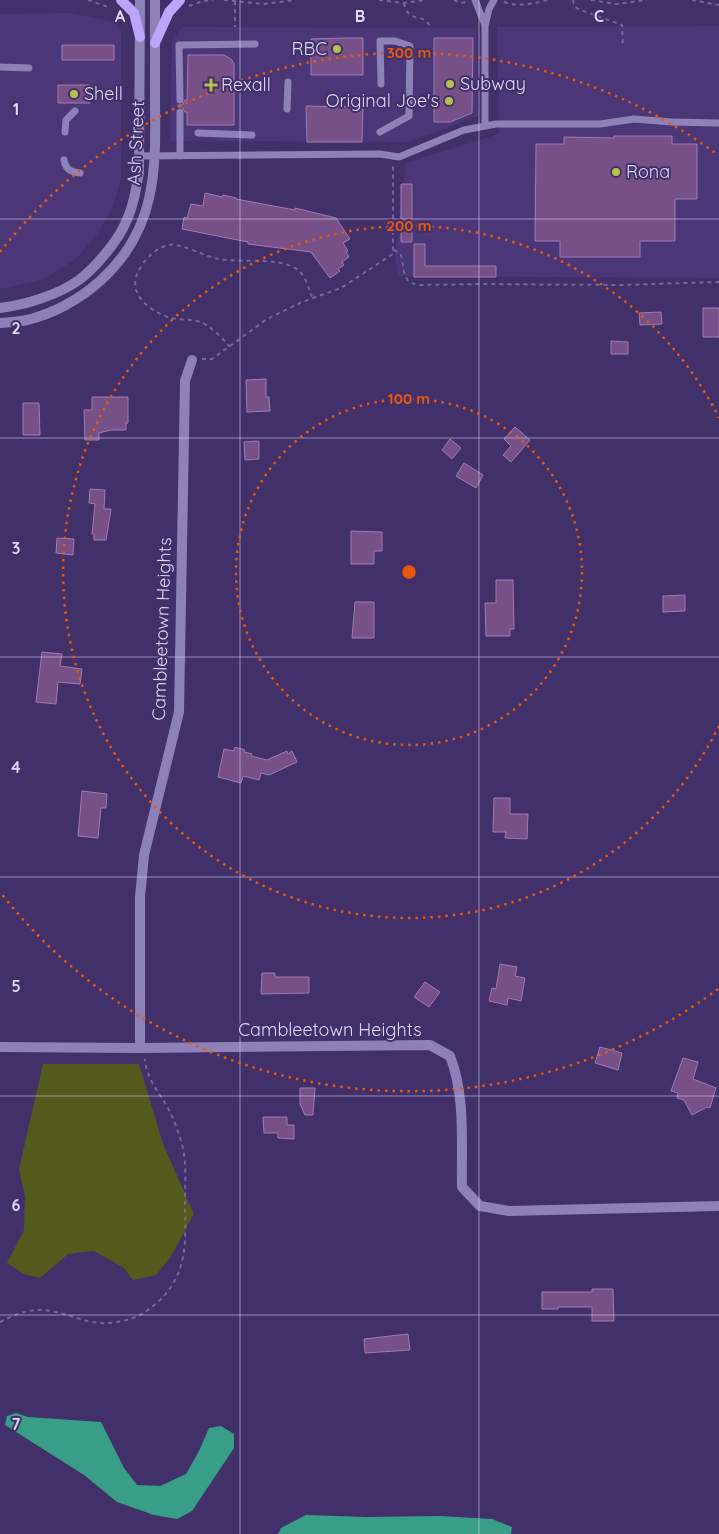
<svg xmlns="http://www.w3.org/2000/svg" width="719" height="1534" viewBox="0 0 719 1534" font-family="Quicksand,sans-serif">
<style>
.built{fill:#4b3777}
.green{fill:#535a1c}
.water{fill:#399e87}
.building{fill:#765087;stroke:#a27ab4}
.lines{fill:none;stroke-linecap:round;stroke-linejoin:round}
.path{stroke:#76689a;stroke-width:2;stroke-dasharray:4 4;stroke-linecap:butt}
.service{stroke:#8e81b8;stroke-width:7}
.minor{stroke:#8e81b8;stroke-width:10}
.secondary{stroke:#bca5fd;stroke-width:10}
.grid{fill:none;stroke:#dfd8fa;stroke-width:1;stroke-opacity:0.55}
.ring{fill:none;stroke:#e8590c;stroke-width:2.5;stroke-dasharray:2.5 5}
.poi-dot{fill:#b4c24a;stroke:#413069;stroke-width:2}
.labels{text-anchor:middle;stroke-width:4;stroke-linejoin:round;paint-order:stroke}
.poi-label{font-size:18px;fill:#dfd8fa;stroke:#413069;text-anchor:start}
.street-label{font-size:18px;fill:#dfd8fa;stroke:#413069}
.grid-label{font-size:16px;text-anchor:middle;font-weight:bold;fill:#dfd8fa;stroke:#413069;stroke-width:4;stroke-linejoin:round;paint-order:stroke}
.centre{fill:#e8590c;stroke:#413069;stroke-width:2.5}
.ring-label{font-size:15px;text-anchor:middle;font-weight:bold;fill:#e8590c;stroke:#413069;stroke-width:4;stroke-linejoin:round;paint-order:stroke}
</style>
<rect width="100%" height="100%" fill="#413069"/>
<path class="built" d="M71,13L114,22L121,30V178L113,207L98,233L76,259L44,279L6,288H0V14Z
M719,26V278L398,276L395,257L406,163L499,134L497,27Z
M182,27L476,28L478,116L408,142L170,141L172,43Z"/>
<path class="green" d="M43,1064H139L163,1144L194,1214L170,1258L156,1275L133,1280L124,1268L94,1251L68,1254L40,1278L24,1274L7,1263L24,1230L25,1196L19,1169Z"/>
<path class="water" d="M16,1413L28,1417L101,1422L124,1468L137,1485L160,1486L186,1474L199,1451L209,1428L221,1426L234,1434V1448L192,1511L177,1519L154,1515L117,1502L84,1475L5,1425L7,1416Z
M306,1515L366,1517L440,1516L492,1519L512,1527L511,1534H278L281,1528Z"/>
<path class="building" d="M344,38H363V75H311V39Z
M434,38H473L472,113L450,122H434Z
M62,45H114V60H62Z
M188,55H224L231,59L234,64V125H187V112H185L182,107H178V105H182L185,100H187Z
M58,85H90V103H58Z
M306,106L363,107L362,142H307Z
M614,136H672V144H697V199H675V241H640V257H560V241H535L536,144H564V137L614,138Z
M401,184H412V242H401Z
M205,193L222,197L223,195L236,198V199L295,210V208L336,218L350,239L343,243L348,251L346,252L349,257L342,262L344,265L338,269L340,271L330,278L311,252L248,244V242L182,229L184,217L187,218L191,204L203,206Z
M414,244H425V266H496V277H414Z
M703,308H719V337H703Z
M661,312L662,324L640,325L639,313Z
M611,341L628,342V354H611Z
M266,379V397H269L270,411L247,412L246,380Z
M92,397H128V423H126V430H111L99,433V440H85L84,410H92Z
M23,403H39L40,435H23Z
M515,427L530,440L511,462L503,455L511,446L504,439Z
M450,439L461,448L452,459L442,450Z
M259,441V459L245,460L244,442Z
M464,463L483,475L476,488L456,476Z
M90,489L105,490L104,509H111L106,540H94V534H92L95,504L89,503Z
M351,531L382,532V551H374V564H351Z
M57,538L74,539L73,555L56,553Z
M496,580H513L514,629H510V636H486L485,603H496Z
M685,595V611L663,612V596Z
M355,602H374V638H352Z
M42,652L62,654L60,666L82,669L80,684L58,682L56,704L36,702Z
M235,747L245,750L244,752L252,754L251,756L267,760L287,751L288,754L292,751L297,762L269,775L261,773L259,780L243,776L241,783L218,777L224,749L234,751Z
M82,791L107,794L106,808H101L98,838L78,836Z
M494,798H510V814H528L527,839L505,838L506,832H493Z
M500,964L517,967L515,976L525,978L521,1001L508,998L507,1005L489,1001L492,988L496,989Z
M262,973H275V977H309V993L261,994Z
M425,982L440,992L429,1007L414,997Z
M600,1047L622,1053L618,1070L595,1063Z
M683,1058L698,1062L693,1079L716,1088L710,1108L707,1107L692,1115L684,1100L677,1098L678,1093L671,1091Z
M300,1088H315L313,1115H305L300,1104Z
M263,1117H287V1125H294V1139L278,1138V1133H264Z
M592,1289H613L614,1321H592V1307H558V1309H542V1292H592Z
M408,1334L410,1350L365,1353L364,1339Z"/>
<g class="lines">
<path class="path" d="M88,0L108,7
M224,0L263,4L295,0
M379,0L404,3L425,0
M454,0L461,3L466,2
M573,0L574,6L578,9L622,25L623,46
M591,0L616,4L647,0
M692,0L719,5
M235,1V27
M504,2C519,7 532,4 548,0
M404,3C408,25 426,11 430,28
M189,6L203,1L213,0
M394,250L400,253C406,267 399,282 419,285L482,284L622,285L719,282
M230,347C222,338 212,327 201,322C192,319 181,320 171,318C151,312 127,295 138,272C144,260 155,248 169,245C179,242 206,257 219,259C241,263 276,257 295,268C305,273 308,287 312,297
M202,359H212L267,319L302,302L341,288L393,254V165
M0,1322C16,1314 32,1307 51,1311C74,1315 92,1327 117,1322C134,1320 147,1312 160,1300C190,1270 185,1237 185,1198C185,1180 187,1159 181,1141C178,1131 174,1120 169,1110C160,1093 146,1079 145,1059"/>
<path class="service" d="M475,0L485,25
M0,67L29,68
M180,100L179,45L255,44
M287,109L288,82
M180,112V156
M485,126V26L489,9L494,0
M65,132L66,120L75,111
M380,132L409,116L410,46L395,41H380L381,84
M198,133L252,135
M139,156L380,154L399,157L464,130L496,124H600L634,119L672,122L719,123
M64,160C66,170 71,172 80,173"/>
<path class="minor" d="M0,308C25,305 58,295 79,280C95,268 117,242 125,224C133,208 136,190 139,172L140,0
M0,323C9,322 18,322 27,320C53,314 80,299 100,281C157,230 156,170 155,99C155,66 155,33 155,0
M0,1047L140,1048V897L144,855L179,712L185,381L192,360
M140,1048L430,1045L450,1056C466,1097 461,1144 462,1187L480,1206L509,1211L719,1206"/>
<path class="secondary" d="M121,0L134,13L140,37
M155,43L169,12L180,0"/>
</g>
<path class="grid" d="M240,0V1534M479,0V1534M0,219H719M0,438H719M0,657H719M0,877H719M0,1096H719M0,1315H719"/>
<g class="ring">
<circle cx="409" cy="572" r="173"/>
<path d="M719 726A346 346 0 1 1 719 418"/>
<path d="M718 989A519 519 0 0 1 0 892M0 252A519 519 0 0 1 718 155"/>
</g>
<g class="poi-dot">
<circle cx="337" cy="49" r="5"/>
<circle cx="450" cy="84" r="5"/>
<path d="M208.5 77.5h5v5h5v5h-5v5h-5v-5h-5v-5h5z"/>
<circle cx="74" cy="94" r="5"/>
<circle cx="449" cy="101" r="5"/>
<circle cx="616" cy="172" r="5"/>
</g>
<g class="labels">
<g class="poi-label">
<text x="327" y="55" text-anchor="end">RBC</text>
<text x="460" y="90">Subway</text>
<text x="221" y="91">Rexall</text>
<text x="84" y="100">Shell</text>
<text x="439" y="107" text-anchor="end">Original Joe's</text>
<text x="626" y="178">Rona</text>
</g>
<g class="street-label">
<text transform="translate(136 143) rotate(-87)" y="6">Ash Street</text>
<text transform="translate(162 629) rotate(-88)" y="6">Cambleetown Heights</text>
<text x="330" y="1036">Cambleetown Heights</text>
</g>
</g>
<g class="grid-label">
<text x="120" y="22">A</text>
<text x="360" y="22">B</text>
<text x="599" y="22">C</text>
<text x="16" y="115">1</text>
<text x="16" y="334">2</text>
<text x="16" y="554">3</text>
<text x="16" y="773">4</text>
<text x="16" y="992">5</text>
<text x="16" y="1211">6</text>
<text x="16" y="1430">7</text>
</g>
<circle cx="409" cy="572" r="8" class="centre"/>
<g class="ring-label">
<text x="409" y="58">300 m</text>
<text x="409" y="231">200 m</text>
<text x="409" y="404">100 m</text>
</g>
</svg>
